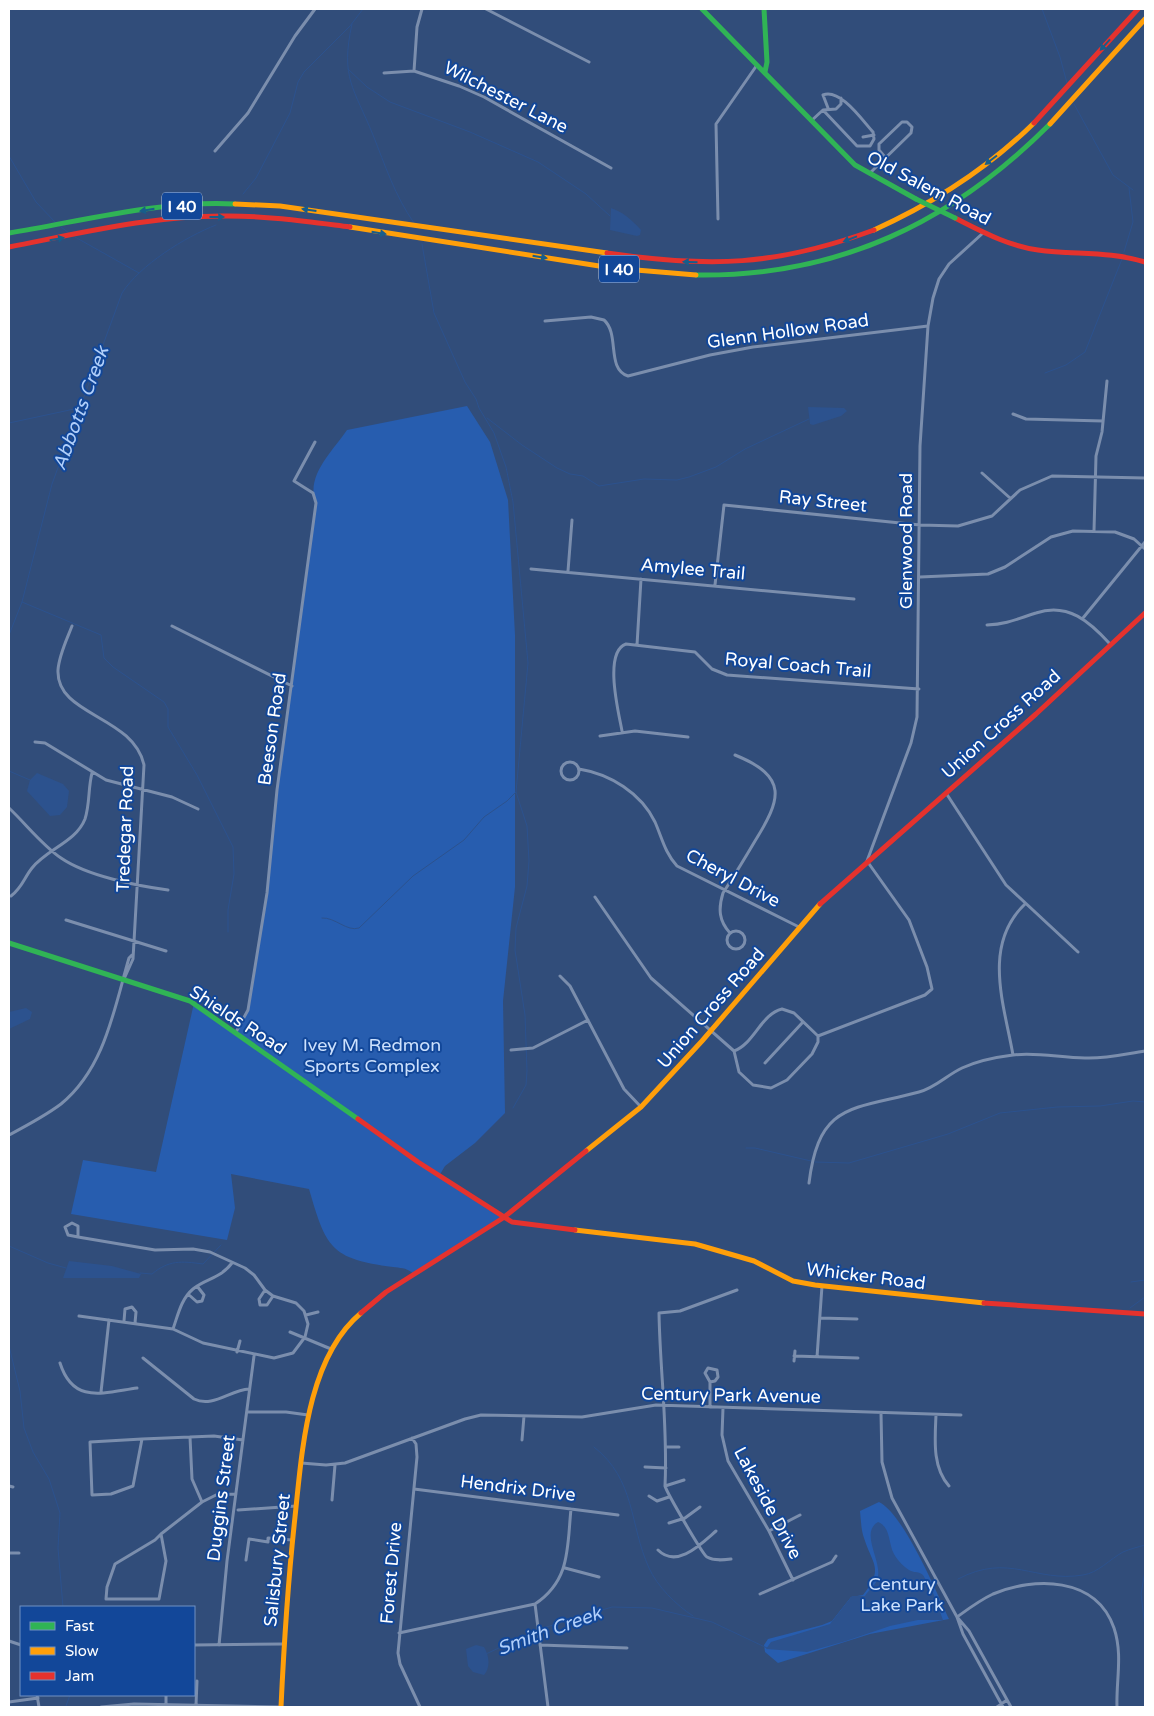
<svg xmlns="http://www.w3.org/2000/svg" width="1154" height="1716" viewBox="0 0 1154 1716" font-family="'Varela Round',sans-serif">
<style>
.green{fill:#275daf}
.water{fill:#2c528e}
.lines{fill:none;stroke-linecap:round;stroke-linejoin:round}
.stream{stroke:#2c528e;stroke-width:1}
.street{stroke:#7b8ead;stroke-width:3}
.fast{stroke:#30b455;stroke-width:5}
.slow{stroke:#ff9f0a;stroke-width:5}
.jam{stroke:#e5322d;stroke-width:5}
.fast-bridge{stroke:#30b455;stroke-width:5}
.oneway{fill:#185d8b}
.labels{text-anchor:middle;stroke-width:4;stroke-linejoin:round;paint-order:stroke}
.shield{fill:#124799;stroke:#b8c8e0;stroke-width:1}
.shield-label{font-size:16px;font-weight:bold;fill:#fff}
.street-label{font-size:18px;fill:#fff;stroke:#124799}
.park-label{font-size:18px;fill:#cde1fd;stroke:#124799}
.water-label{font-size:19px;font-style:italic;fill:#b1cffa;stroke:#124799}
</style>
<rect width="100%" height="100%" fill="#314d7a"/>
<path class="green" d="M467,406L490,442L508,500L515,635V887L503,1001L505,1113L475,1143L445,1166L439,1176L503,1218L414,1275C409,1268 401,1268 393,1267C330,1259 326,1247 309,1189L231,1174L235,1208L227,1240L71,1214L83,1160L156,1172L194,1003L236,1032L248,1010L267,893L277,790L316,503C305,476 333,451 347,430Z
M879,1502C903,1513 937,1593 949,1619L870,1634L778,1663L765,1652L764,1645L768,1639L822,1625L832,1621L851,1597L863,1595C884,1568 873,1566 864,1538C861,1530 861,1520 860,1511Z"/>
<path class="water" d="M611,208C623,212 632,220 641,230L640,235L637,236L610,230Z
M808,407L844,408L847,411L841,416L813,425L810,424Z
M37,773L63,784L69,791L67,807L60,815L50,816L27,791L30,780Z
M26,1008L32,1012L30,1019L9,1029V1012Z
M69,1261L112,1266L141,1274L139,1278H63Z
M878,1522C891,1527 888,1543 894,1554C897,1560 905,1568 911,1571C916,1573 918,1571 923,1575L932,1590L943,1620H918L890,1626L846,1641L807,1652L766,1649L771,1642L830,1624L852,1596H865C869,1589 877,1585 878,1576C881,1560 860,1532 878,1522Z
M476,1645L484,1647C489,1655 491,1667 484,1675L473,1672L468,1666L466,1649Z"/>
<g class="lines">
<path class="stream" d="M1042,9L1060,57L1067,83
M352,24C340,78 354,88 373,135C385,165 395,196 414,223
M348,69L367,87L390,102L470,132L538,162L586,194L610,216
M1074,104L1113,175L1133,190
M9,156L36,202L56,223
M243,194L256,178L290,113L298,82L304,72L350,26L363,9
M61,227L69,233
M75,237L139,273
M422,244L434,313L465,382L476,399L479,408L494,433L506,467L513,502L528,663L516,792L527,826L529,861L527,886L516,928L515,950L525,1015L527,1071L526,1085L513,1108
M1124,252L1133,222L1129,188
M1045,373L1066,365L1085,352L1122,259
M487,418L522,445L557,468L570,474L583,476L599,486L644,479L677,480L689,477L716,467L745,449L809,419
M9,423L79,408
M22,602L101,635L104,658L113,667L164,702L168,709V727L197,775L233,847L234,874L228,910V932
M9,635L22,602L52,484L122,293C140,265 185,237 216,225
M9,771L30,780
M322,918C335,917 347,932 359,928L413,876L464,840L484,817L507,801L516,792
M746,1148H755L811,1161
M815,1162L849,1163L948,1134L1000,1113L1057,1107L1100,1106L1133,1101L1145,1102
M9,1246L48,1263L66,1268
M140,1273L152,1274C169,1260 181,1261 203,1264L221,1245
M1131,1282L1145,1280
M1130,1308L1145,1297
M9,1346L20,1391L24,1428L33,1452L49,1479L60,1513L58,1548L63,1607
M594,1447C636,1480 629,1524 649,1568C657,1586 676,1605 693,1616
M1145,1571L1141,1594L1145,1627
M958,1579C1009,1552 1035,1583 1083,1575C1098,1573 1110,1559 1123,1552C1130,1549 1138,1547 1145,1545
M540,1629L612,1607L652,1608L712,1622L767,1648
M486,1654L537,1630
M66,1706L70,1695"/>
<path class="street" d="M486,9L589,62
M414,71L417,27L422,9
M384,73L414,71L459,86L484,97L611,168
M823,110L857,146H870L874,139L873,132C862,120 840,88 823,95L828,108
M811,121L823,110L836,109L841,104V98
M863,137L874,135
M215,151L248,113L295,36L315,9
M870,173L911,133L912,127L907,122H902L879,144V150L885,157
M718,219L716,124L757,65
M545,321L591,317L604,320C620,334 606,369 628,376L710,355L753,347L928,326
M1013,414L1026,419L1103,421
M982,473L1010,498
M1094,531L1096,456L1102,432L1107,381
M531,569L854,599
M568,571L572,520
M920,577L988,574L1005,567L1051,537L1073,531L1115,532L1134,539L1145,549
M715,585L724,505L920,525L958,526L992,516L1020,490L1052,476L1145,478
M1083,618L1145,542
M987,625C1007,624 1017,619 1036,613C1068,602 1090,622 1110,644
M72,626C67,639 59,655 58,670C56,716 133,715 144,765L133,959L124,979
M172,626L292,686
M637,645L641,579
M622,731C619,714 603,652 626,644L695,652L712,669L727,675L919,689
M600,736L635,731L688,737
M35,742L45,743L106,780L172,797L198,809
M561 771a9 9 0 1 1 18 0a9 9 0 1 1-18 0Z
M579,769C610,774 641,793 655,822C662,838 665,853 677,866L799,927
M946,793L1006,885L1078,952
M9,808C26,824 42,845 61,858C87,876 138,886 168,890
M11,896C22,888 24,878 32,868C47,849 76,842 85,819C90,804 88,788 92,773
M595,897L651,978L734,1051L739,1072L753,1085L771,1088L787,1080L812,1054L818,1042V1036L794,1013L782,1009C761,1014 754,1044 734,1051
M66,920L166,951
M727 940a9 9 0 1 1 18 0a9 9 0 1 1-18 0Z
M730,933C719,921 718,909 723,893C734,876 745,858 755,841C781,799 789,777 735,755
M560,976L570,986L624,1089L641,1107
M236,1032L248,1010L267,893L277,790L316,503L313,493L294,481L315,442
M818,1036L925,995L932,989L927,967L909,920L867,861L911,743L917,717L920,446L928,326L933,298L939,279L949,264L983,233
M511,1050L533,1048L588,1020
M1013,1055C1004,1004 982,945 1025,904
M765,1063L803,1022
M9,1135C26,1126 45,1116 61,1104C105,1068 114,1009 129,958L132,955
M809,1183C819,1102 852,1110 919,1092C935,1088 947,1075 962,1068C977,1061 997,1057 1013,1055C1038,1052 1061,1058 1085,1058C1105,1059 1125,1054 1145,1051
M78,1237V1226L72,1223L65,1227L68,1235L78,1237L155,1250L193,1249L210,1252L245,1268L254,1275L265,1290L273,1296L296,1303L304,1311L308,1324L305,1337L293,1353L274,1358L203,1343L173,1329L79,1316
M265,1290L259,1299L260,1305H267L273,1296
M188,1294L197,1302L202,1301L204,1295L197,1286
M306,1315L318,1312
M820,1318L857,1319
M124,1321L125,1309L132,1307L136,1312L135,1323
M173,1329C178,1315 181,1299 193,1289C206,1278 220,1279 232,1263
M290,1332L331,1349
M237,1352L240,1341
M794,1356L858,1358
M817,1357L822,1286
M143,1358L194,1399C213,1408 230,1390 249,1389
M794,1361L795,1351
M60,1363C73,1404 102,1393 137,1388
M710,1382L715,1381L718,1377L717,1370L708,1368L705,1373L710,1382V1407
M101,1392L109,1320
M723,1408L722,1435L728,1461L769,1531L793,1580
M247,1412H286L308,1415
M881,1413L882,1462L892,1498L957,1617L969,1631L1011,1707
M936,1415C935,1439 932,1467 949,1486
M190,1437L192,1479L202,1502
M412,1438L416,1444L417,1457L398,1653L400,1664L420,1707
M142,1439L133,1486L111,1494L92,1495L90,1442Z
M142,1439L214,1436L243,1440
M522,1440L524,1416
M666,1447H679
M301,1463L326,1465L345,1463L465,1419L481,1415L582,1417L656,1405L961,1415
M645,1467L666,1468
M9,1486L13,1487
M665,1486L684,1480
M414,1489L618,1515
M649,1496L657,1501L669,1497
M332,1500L335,1465
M238,1510L296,1506
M669,1523L685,1518L700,1507
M769,1531L800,1515
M161,1534L166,1561L159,1599H106L107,1587L115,1564L155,1540Z
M161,1534L202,1502L216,1495L236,1494
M658,1550C677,1569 701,1544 716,1531
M9,1553H19
M731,1559C723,1560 714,1561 707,1557C703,1555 667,1493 665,1486C668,1428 660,1371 659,1313L680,1311L737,1290
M246,1560L249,1539L268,1542V1538L292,1540
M565,1568L599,1577
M760,1594L832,1562L836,1556
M535,1604L548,1707
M957,1617C968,1609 980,1600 993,1594C1034,1577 1096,1576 1114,1628C1123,1655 1116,1680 1117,1707
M957,1617L963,1634L1003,1707
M399,1633L535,1604C571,1580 567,1547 571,1509
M9,1641L21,1645
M194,1645L283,1644
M219,1645L227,1561L254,1356
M540,1645L627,1648
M37,1695L39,1707
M9,1702L38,1698
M166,1705V1695
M196,1705L197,1681
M101,1707L134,1704L281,1707
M997,1707L1007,1700"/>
<path class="fast" d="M702,9L855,165L916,199
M764,9L767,62L765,72
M9,233C83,221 160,200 235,204
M696,275C838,277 951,223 1050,124
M9,943L190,1001L358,1119"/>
<path class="slow" d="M1050,124L1145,19
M235,204L280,206L607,253
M350,227L612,268L696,275
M874,230C934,203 987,169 1034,123
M586,1151L641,1107L702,1041L820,904
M575,1230L695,1244L754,1261L793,1281L815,1285L984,1303
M281,1707C284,1643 288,1581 295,1517C302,1452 307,1358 361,1313"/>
<path class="jam" d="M1034,123L1138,9
M955,218C981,231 1008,246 1038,250C1074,255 1109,251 1145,262
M9,247C81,233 154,215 228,216C269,216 310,222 350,227
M607,253C710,268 776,266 874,230
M820,904L1036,714L1145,613
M358,1119L418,1162L512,1222L575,1230
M984,1303L1145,1314
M361,1313L386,1292L503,1218L586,1151"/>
<path class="fast-bridge" d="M916,199L955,218"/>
</g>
<defs><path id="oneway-solid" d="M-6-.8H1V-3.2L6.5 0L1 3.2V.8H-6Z" transform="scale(1.25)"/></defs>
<g class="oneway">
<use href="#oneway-solid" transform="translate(1105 45) rotate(132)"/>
<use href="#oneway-solid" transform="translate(991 160) rotate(143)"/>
<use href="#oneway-solid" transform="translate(147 210) rotate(171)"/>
<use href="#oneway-solid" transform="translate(309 210) rotate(-172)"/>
<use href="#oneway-solid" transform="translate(217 217)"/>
<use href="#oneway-solid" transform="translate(379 233) rotate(9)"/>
<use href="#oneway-solid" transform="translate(57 239) rotate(-10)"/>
<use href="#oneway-solid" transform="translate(850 239) rotate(159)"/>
<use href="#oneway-solid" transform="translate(540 257) rotate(9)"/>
<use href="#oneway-solid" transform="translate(690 262) rotate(-179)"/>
</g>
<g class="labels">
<g class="shield">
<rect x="162" y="192.5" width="40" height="27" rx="4"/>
<rect x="599" y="255.5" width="40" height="27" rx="4"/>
</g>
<g class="shield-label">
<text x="182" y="212">I 40</text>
<text x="619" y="275">I 40</text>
</g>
<g class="street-label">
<text transform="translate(506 97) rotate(27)" y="6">Wilchester Lane</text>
<text transform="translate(929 188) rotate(28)" y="6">Old Salem Road</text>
<text transform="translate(788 331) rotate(-8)" y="6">Glenn Hollow Road</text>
<text transform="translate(823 501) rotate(6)" y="6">Ray Street</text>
<text transform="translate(906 541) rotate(-90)" y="6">Glenwood Road</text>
<text transform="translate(693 569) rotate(5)" y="6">Amylee Trail</text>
<text transform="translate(798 665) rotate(5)" y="6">Royal Coach Trail</text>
<text transform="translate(1001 724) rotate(-42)" y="6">Union Cross Road</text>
<text transform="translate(272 729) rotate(-82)" y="6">Beeson Road</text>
<text transform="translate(125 829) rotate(-88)" y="6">Tredegar Road</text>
<text transform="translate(733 878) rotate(28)" y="6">Cheryl Drive</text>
<text transform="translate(711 1008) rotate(-49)" y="6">Union Cross Road</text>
<text transform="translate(238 1020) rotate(33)" y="6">Shields Road</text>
<text transform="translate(866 1276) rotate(7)" y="6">Whicker Road</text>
<text transform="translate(731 1395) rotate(1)" y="6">Century Park Avenue</text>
<text transform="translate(518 1488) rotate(7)" y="6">Hendrix Drive</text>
<text transform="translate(221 1498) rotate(-83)" y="6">Duggins Street</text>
<text transform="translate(768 1503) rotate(62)" y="6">Lakeside Drive</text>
<text transform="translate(277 1560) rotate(-84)" y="6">Salisbury Street</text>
<text transform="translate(391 1573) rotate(-85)" y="6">Forest Drive</text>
</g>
<g class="park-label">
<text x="372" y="1051">Ivey M. Redmon<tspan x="372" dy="21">Sports Complex</tspan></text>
<text x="902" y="1590">Century<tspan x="902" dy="21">Lake Park</tspan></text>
</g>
<g class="water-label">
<text transform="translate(80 408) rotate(-70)" y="7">Abbotts Creek</text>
<text transform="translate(549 1630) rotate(-20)" y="7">Smith Creek</text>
</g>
</g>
<rect width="1154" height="1716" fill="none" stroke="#ffffff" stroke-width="20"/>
<rect x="20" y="1606" width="175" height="90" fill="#124799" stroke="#7191c2"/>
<rect x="30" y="1622" width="25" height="8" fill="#30b455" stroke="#7191c2"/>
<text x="65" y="1631" font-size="15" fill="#ffffff">Fast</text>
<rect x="30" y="1647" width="25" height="8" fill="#ff9f0a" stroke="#7191c2"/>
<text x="65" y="1656" font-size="15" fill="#ffffff">Slow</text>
<rect x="30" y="1672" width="25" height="8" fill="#e5322d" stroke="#7191c2"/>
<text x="65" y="1681" font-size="15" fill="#ffffff">Jam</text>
</svg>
